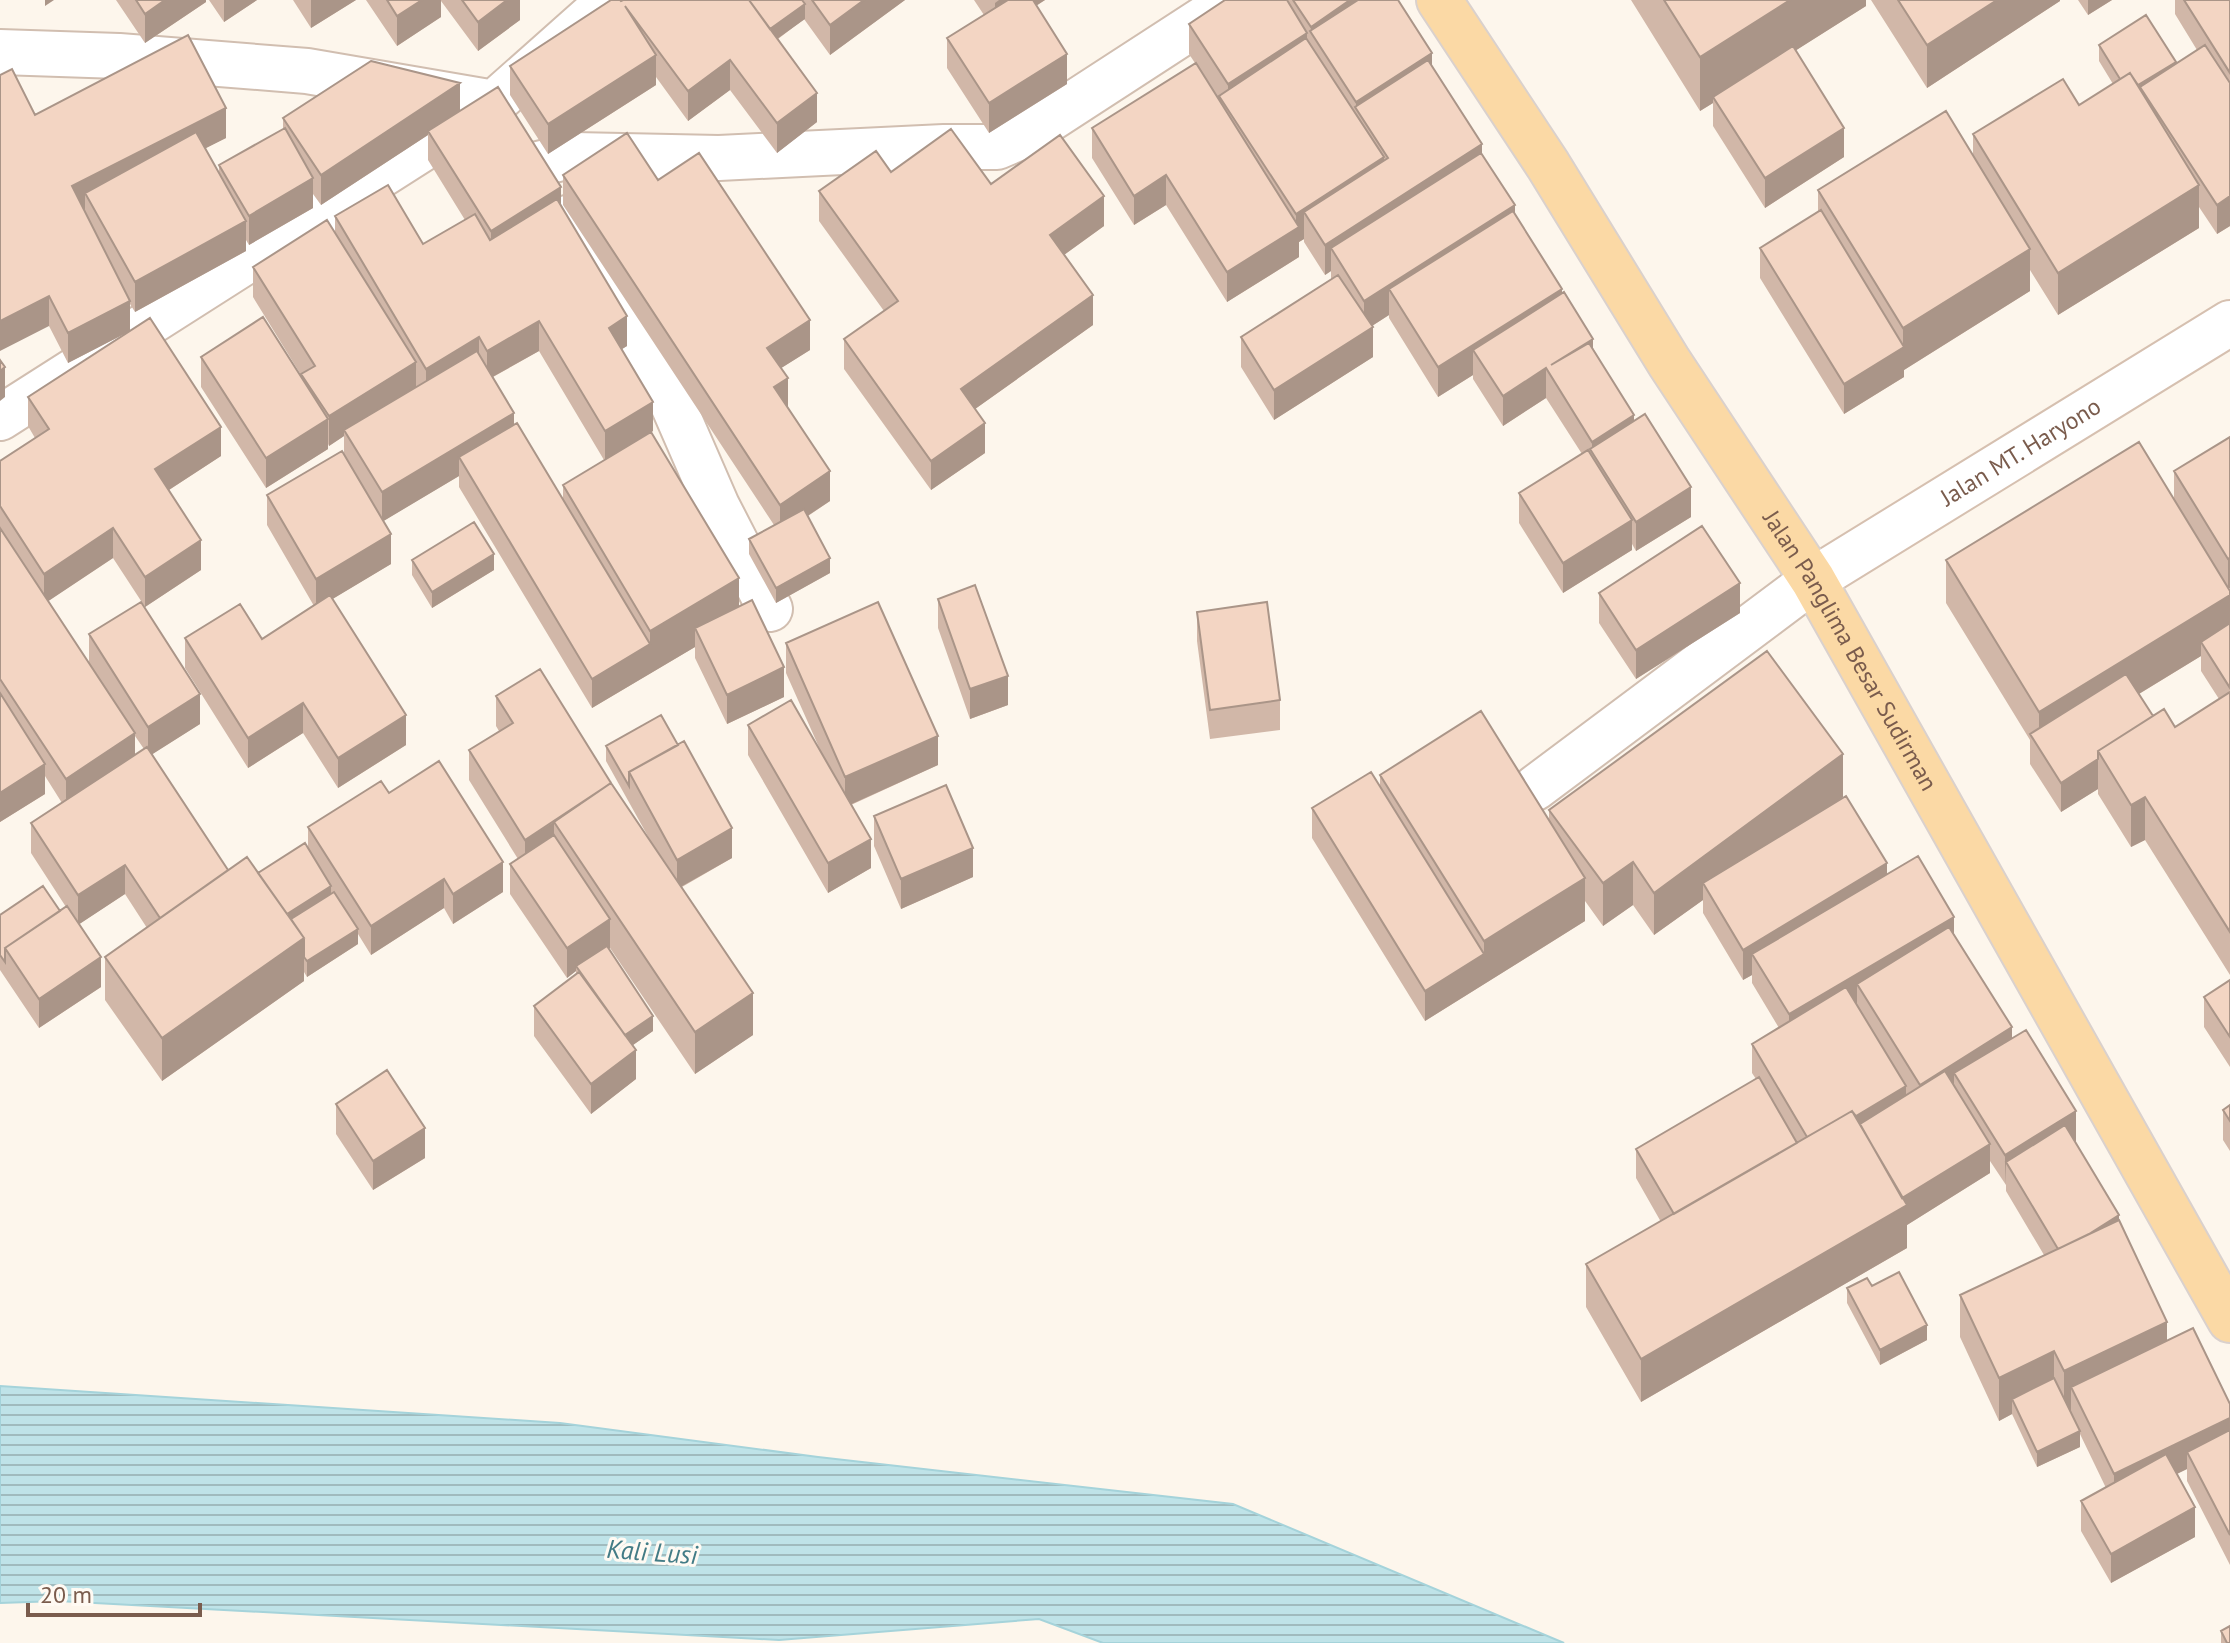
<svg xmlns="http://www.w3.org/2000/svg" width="2230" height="1643" viewBox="0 0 2230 1643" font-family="'PT Sans',sans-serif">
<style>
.water{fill:url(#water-rules);stroke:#a5d3da;stroke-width:2}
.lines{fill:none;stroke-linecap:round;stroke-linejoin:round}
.minor-casing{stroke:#d1beb0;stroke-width:48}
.secondary-casing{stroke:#d6c0b0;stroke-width:48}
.primary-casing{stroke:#dad1cd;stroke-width:48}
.minor{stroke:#fff;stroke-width:44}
.secondary{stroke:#fff;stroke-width:44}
.primary{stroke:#fbd9a5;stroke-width:44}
.wall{fill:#d1b7a8;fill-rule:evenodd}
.shaded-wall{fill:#aa9588}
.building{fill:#f3d5c3;stroke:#aa9588;stroke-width:2}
.labels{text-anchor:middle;stroke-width:6;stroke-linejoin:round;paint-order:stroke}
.street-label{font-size:24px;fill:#7a5c4d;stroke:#fffaf3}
.water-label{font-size:26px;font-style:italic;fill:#437c86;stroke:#fffaf3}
</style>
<defs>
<pattern id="water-rules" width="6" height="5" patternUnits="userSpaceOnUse" patternTransform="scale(2)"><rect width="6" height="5" fill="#bfe3e8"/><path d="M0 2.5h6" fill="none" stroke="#a0bbbe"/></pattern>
</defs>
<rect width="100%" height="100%" fill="#fdf6ec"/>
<path class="water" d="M0,1386L560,1423L818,1457L1233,1504L1564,1643H1103L1039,1619L779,1640L58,1601L0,1603Z"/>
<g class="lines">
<g class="minor-casing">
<path id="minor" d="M0,52L119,56L307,71L494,103L610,0
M534,165L574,155L719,158L944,147H997L1025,135L1233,0
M567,218L616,296L670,398L717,506L770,609
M0,418L477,114
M1535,788L1813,580"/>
</g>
<g class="secondary-casing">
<g id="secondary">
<path id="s1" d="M1813,580L2230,323"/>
</g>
</g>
<g class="primary-casing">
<g id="primary">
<path id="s2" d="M1439,0L1548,165L1669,362L1813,580L2230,1320"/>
</g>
</g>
<use href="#minor" class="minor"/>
<use href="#secondary" class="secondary"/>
<use href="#primary" class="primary"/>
</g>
<path class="wall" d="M116,0H206V2L145,43Z
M209,0H257L224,22Z
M293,0H356L311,28Z
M366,0H520V20L478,51L441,1V17L397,46Z
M623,0H905L830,55L804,19L778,39L817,122L777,153L730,90L688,121L656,77V85L548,154L510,95V66Z
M974,0H1045L1036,6L1067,84L989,133L947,68V38L984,15Z
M1225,0H1398L1432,66L1482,154L1515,214L1562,293L1634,421L1691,517L1636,551L1632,544V550L1563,593L1519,523V493L1582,454L1546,398L1503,426L1473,379V375L1438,397L1389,318V315L1372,326L1373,357L1274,420L1241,367V337L1331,279V271L1325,275L1304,242V239L1299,242V257L1227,302L1166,205L1134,225L1092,158V128L1195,63L1189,54V24Z
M1631,0H1866V6L1796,50L1844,157L1765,208L1713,126V103L1700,111Z
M1871,0H2060V1L1927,88Z
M2078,0H2112L2088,15Z
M2175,0H2230V226L2217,234L2199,207V228L2058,315L2030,270V291L1904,370V377L1844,414L1760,278V248L1818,212V190L1973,155V134L2079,105L2113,84L2099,61V45L2176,64L2197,50L2175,14Z
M460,110L561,206L627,346L622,349L653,431L644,437L739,607L784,697L727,724L695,658V647L592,708L459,487V476L383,521L391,564L332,599L406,745L338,788L303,733L248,768L185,668V638L262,639L314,606L267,525V495L344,454V436L329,446L328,444V449L266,488L201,387V357L301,378V375L253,297V267L335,233V216L423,244L465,220L428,160V135L321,205L313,194V208L249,245L246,240V251L135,312L130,304V331L221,456L169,490L201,570L145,607L113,558L48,601L89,663V634L200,724L152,754L228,870L258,873L308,849V827L389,793L503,892L453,924L444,908L371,955L358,934V944L307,977L304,972V981L162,1081L105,1000V957L147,928L125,894L79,924L101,987L39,1028L0,970V915L60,911L66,907L31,853V823L62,803L45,776V794L0,822V461L35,438L28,426V397L128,332L68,363L49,326L35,115L226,138L205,148L219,174V165L283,129V118ZM539,351L604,460L563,485V500L514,424L493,377ZM135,736L144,749L135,755Z
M891,172L991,184L1104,226L1064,255L1093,325L975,409L985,453L931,490L844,369V339L884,311L819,221V191Z
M563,175L658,180L810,350L781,368L788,408L830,501L808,516L830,573L776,603L749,554V539L774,525L563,205Z
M2230,437V588H2229L2230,591V975L2145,840L2131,847L2098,794V789L2061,812L2030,764V740L1946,603V560L2174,499V471ZM2201,656V671L2219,699L2175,727L2153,716L2139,694Z
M412,560L494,570L432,608L412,575Z
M1599,593L1740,613L1636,679L1599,623Z
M938,599L1008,705L970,719L938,628Z
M1197,612L1280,700V730L1210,739L1197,641Z
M786,643L938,765L851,805L871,868L828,893L748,755V725L822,754L786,673Z
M496,696L611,783L650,840L606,761V746L732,858L682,887L753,1035L695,1074L610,948L609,949L653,1031L633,1045L636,1079L591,1114L534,1036V1006L576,974V971L567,978L510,894V864L518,859L469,780V750L499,731L496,726Z
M1380,775L1549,821V810L1843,797L1834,803L1887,874L1954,934L2012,1038L2076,1141H2075L2119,1220L2167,1340L2230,1404V1565L2187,1481V1469L2177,1474L2195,1537L2111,1583L2081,1531V1501L2106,1488L2080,1434V1447L2037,1467L2012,1414L1999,1421L1960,1337V1295L2044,1255L2006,1191V1185L1990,1161V1173L1907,1225V1248L1641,1402L1586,1307V1264L1661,1222L1636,1178V1149L1756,1079L1752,1073V1044L1779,1028L1752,983V975L1743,980L1703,913V900L1654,935L1633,905L1603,926L1585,901V921L1425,1021L1312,838V808L1380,787Z
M874,816L973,877L901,909L874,846Z
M2230,980V1067L2204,1027V997Z
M336,1104L425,1158L373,1190L336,1134Z
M2230,1105V1151L2223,1140V1110Z
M1847,1288L1927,1340L1880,1365L1847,1303Z
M2221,1631L2230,1643H2221Z"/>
<path class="shaded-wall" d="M45,0H54L45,6Z
M165,0H206V2L145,43V14Z
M224,0H257L224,22Z
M311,0H356L311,28Z
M422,0H441V17L397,46V16Z
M507,0H520V20L478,51V22Z
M864,0H905L830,55V25Z
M999,0H1045L995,32V3Z
M1350,0H1383L1311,33V27Z
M1790,0H1866V6L1716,101L1713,97V103L1700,111V57Z
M1997,0H2060V1L1927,88V45Z
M2088,0H2112L2088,15Z
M805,4V19L763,49V34Z
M1307,33V62L1228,110V84Z
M1432,53V83L1356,109V102Z
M1067,54V84L989,133V103Z
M656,55V85L548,154V124Z
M730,60V90L688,121V91Z
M2176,62V77L2128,92Z
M460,83V113L428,131V135L321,205V175Z
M817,93V122L777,153V123Z
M226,108V138L92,206L85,193V209L72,216V186Z
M1844,128V157L1765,208V178Z
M1482,144V174L1331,248V271L1325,275V245Z
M1384,157V187L1304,212V239L1299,242V257L1227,302V272L1296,229V214Z
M1166,175V205L1134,225V196Z
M313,178V208L249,245V216Z
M2199,185V228L2058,315V273Z
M561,187V217L491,261V231Z
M1104,196V226L1050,265V235Z
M2230,196V226L2217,234V205Z
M1515,205V235L1389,289V315L1364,331V301Z
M246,221V251L135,312V282Z
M2030,249V291L1904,370V377L1844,414V384L1903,347V328Z
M1562,289V319L1473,350V375L1438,397V367Z
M1093,295V325L961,419V389Z
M49,296V326L0,351V321Z
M130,301V331L68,363V333Z
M627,316V346L609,357V328Z
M810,320V350L767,377V348Z
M539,321V351L487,380V351Z
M1373,327V357L1274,420V390Z
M479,337V366L426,399V369Z
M1593,339V368L1551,365Z
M416,362V391L344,430V436L329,446V416Z
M5,367V397L0,401V371Z
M1546,368V398L1503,426V396Z
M788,378V408L774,387Z
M653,402V431L605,460V431Z
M514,413V443L459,457V476L382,522V492Z
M1634,415V444L1592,454V442Z
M328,419V449L266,488V458Z
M985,423V453L931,490V461Z
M221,427V456L155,499V469Z
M830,471V501L780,534V505Z
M1691,487V517L1636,551V522Z
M1632,520V550L1563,593V563Z
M113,528V558L44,604V574Z
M391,534V564L316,609V579Z
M201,540V570L145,607V577Z
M494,554V570L432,608V592Z
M830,558V573L776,603V588Z
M2230,558V588H2228V559Z
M739,578V621L695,628V647L592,708V679L650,644V631Z
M1740,583V613L1636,679V650Z
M2230,595V638L2201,642V656L2042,753L2039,749V712Z
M784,667V697L727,724V695Z
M1008,676V705L970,719V689Z
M200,694V724L148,757V727Z
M303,703V733L248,768V738Z
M406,715V745L338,788V758Z
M135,733V763L66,809V779Z
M938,736V765L845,807V777Z
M1843,754V797L1710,895L1703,883V900L1654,935V893Z
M2098,759V789L2061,812V783Z
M45,764V794L0,822V793Z
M2145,797V840L2131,847V805Z
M554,822V852L525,870V840Z
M732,828V858L677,889V860Z
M871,839V868L828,893V863Z
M973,848V877L901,909V879Z
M503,862V892L453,924V894Z
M1633,862V905L1603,926V883Z
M1887,863V893L1752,954V975L1743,980V950Z
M125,865V894L78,925V895Z
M1585,878V921L1425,1021V991L1484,954V941Z
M444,879V908L371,955V926Z
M331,886V902L286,929L274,921Z
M1954,917V946L1857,984V1004L1789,1044V1014Z
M610,919V948L579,970L576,966V971L567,978V948Z
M358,929V944L307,977V961Z
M304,938V981L162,1081V1038Z
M101,957V987L39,1028V999Z
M753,993V1035L695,1074V1032Z
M653,1016V1031L623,1052V1037Z
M2012,1027V1057L1954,1073V1093L1920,1114V1085Z
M636,1050V1079L591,1114V1084Z
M1906,1086V1116L1811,1143Z
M2076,1111V1141L2016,1178L2006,1162L2005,1185V1155Z
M425,1128V1158L373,1190V1161Z
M1990,1144V1173L1907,1225V1248L1641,1402V1359Z
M2119,1215V1245L2060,1252Z
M2167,1322V1365L2071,1387V1410L2064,1413V1371Z
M1927,1325V1340L1880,1365V1350Z
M2054,1351V1394L2012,1399V1414L1999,1421V1378Z
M2230,1418V1448L2187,1452V1469L2114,1504V1474Z
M2080,1431V1447L2037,1467V1452Z
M2195,1507V1537L2111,1583V1554Z"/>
<path class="building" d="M136,0H165L145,14Z
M387,0H422L397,16Z
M462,0H507L478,22Z
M611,0H620L621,1L623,0H749L817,93L777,123L730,60L688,91L625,6L656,55L548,124L510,66Z
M749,0H802L805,4L770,29Z
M812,0H864L830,25Z
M1008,0H1033L1067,54L989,103L947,38Z
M1225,0H1287L1307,33L1228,84L1189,24Z
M1293,0H1350L1311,27Z
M1358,0H1398L1432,53L1356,102L1310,31Z
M1664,0H1790L1700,57Z
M1898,0H1997L1927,45Z
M2184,0H2230V73Z
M2146,15L2176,62L2138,85L2130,73L2120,79L2099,45Z
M188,35L226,108L72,186L130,301L68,333L49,296L0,321V75L12,69L35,115Z
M1306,38L1384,157L1296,214L1219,96Z
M2205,45L2230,83V196L2217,205L2140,87Z
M1793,46L1844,128L1765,178L1713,97Z
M1428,60L1482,144L1325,245L1304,212L1388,158L1355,107Z
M371,61L460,83L321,175L283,118Z
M1196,63L1299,227L1227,272L1166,175L1134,196L1092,128Z
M2130,73L2199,185L2058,273L1973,134L2063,79L2079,105Z
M498,87L561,187L491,231L428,131Z
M1946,111L2030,249L1903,328L1818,190Z
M285,128L313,178L249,216L219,165Z
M951,129L991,184L1060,135L1104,196L1050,235L1093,295L961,389L985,423L931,461L844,339L898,301L819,191L876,151L891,172Z
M196,132L246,221L135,282L85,193Z
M627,133L658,180L699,153L810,320L767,348L788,378L774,387L830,471L780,505L563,175Z
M1481,153L1515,205L1364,301L1331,248Z
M388,185L423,244L475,214L490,240L557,199L627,316L609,328L653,402L605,431L539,321L487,351L479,337L426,369L335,216Z
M1821,210L1904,347L1844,384L1760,248Z
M1513,211L1562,289L1438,367L1389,289Z
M327,220L416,362L329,416L301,374L315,366L253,267Z
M1338,275L1373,327L1274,390L1241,337Z
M1564,292L1593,339L1551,365L1589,343L1634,415L1592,442L1546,368L1503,396L1473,350Z
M263,317L328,419L266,458L201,357Z
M150,318L221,427L155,469L201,540L145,577L113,528L44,574L0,506V461L49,429L28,397Z
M477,351L514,413L382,492L344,430Z
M0,360L5,367L0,371Z
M1645,414L1691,487L1636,522L1590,449Z
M517,423L650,644L592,679L459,457Z
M651,432L739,578L650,631L563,485Z
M2230,437V558L2228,559L2174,471Z
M2139,442L2230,591V595L2039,712L1946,560Z
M1588,450L1632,520L1563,563L1519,493Z
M342,451L391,534L316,579L267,495Z
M804,509L830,558L776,588L749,539Z
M474,522L494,554L432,592L412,560Z
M1702,526L1740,583L1636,650L1599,593Z
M0,528L135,733L66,779L0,679Z
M975,585L1008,676L970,689L938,599Z
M330,595L406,715L338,758L303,703L248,738L185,638L240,604L262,639Z
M752,600L784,667L727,695L695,628Z
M141,602L200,694L148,727L89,634Z
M878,602L938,736L845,777L786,643Z
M1267,602L1280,700L1210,710L1197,612Z
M2230,623V688L2201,642Z
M1767,651L1843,754L1654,893L1633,862L1603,883L1549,810Z
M540,669L611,783L525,840L469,750L513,723L496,696Z
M2126,674L2153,716L2098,751V759L2061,783L2030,734Z
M2230,692V932L2145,797L2131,805L2098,751L2164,709L2175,727Z
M0,693L45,764L0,793Z
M791,700L871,839L828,863L748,725Z
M1481,711L1585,878L1484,941L1380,775Z
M661,715L678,745L629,772V786L606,746Z
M684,741L732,828L677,860L629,772Z
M147,747L228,870L160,918L125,865L78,895L31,823Z
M439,761L503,862L453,894L444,879L371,926L308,827L381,781L389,793Z
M1371,772L1484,954L1425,991L1312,808Z
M611,783L753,993L695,1032L554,822Z
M946,785L973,848L901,879L874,816Z
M1846,796L1887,863L1743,950L1703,883Z
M554,835L610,919L567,948L510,864Z
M305,843L331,886L287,914L258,873Z
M1918,856L1954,917L1789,1014L1752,954Z
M247,857L304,938L162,1038L105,957Z
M43,886L60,911L5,948V962L0,955V915Z
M334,892L358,929L307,961L304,957V938L291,919Z
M67,906L101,957L39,999L5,948Z
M1949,927L2012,1027L1920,1085L1857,984Z
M607,946L653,1016L625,1035L576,966Z
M579,972L636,1050L591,1084L534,1006Z
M2230,980V1037L2204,997Z
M1846,987L1906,1086L1856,1116L1852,1111L1807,1137L1752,1044Z
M2026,1030L2076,1111L2005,1155L1954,1073Z
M387,1070L425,1128L373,1161L336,1104Z
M1945,1071L1990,1144L1902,1198L1860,1124Z
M1759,1077L1797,1143L1674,1214L1636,1149Z
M2230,1105V1121L2223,1110Z
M1852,1111L1907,1205L1641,1359L1586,1264Z
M2065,1125L2119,1215L2089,1234L2058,1249L2006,1162Z
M2119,1220L2167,1322L2064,1371L2054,1351L1999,1378L1960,1295Z
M1899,1272L1927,1325L1880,1350L1847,1288L1867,1278L1872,1286Z
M2193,1328L2230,1404V1418L2114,1474L2071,1387Z
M2054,1378L2080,1431L2037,1452L2012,1399Z
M2230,1430V1535L2187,1452Z
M2166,1454L2195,1507L2111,1554L2081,1501Z
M2230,1626V1643H2227L2221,1631Z"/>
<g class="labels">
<g class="street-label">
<text dy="8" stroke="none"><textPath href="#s1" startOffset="244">Jalan MT. Haryono</textPath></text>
<text dy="8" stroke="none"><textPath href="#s2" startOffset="770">Jalan Panglima Besar Sudirman</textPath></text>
</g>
<g class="water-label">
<text transform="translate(652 1552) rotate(4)" y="9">Kali Lusi</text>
</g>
</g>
<path d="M28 1603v12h172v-12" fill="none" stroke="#7a5c4d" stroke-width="4"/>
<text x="40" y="1603" font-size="24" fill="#7a5c4d" stroke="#fffaf3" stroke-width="6" paint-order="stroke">20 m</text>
</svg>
